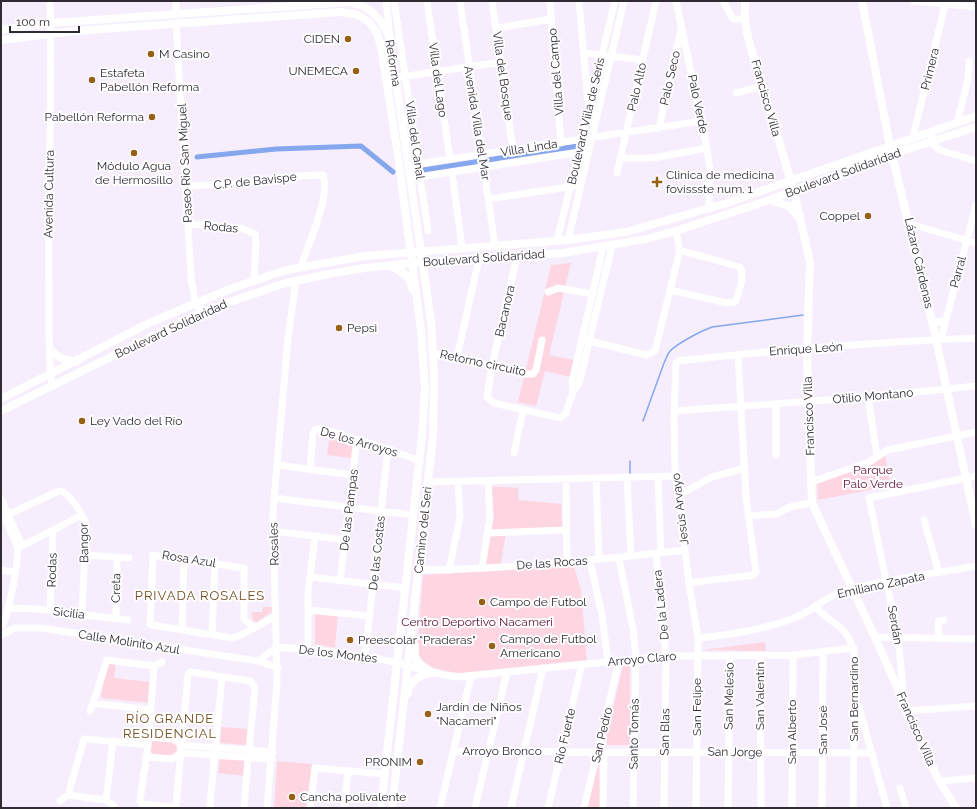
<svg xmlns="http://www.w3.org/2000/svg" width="977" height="809" viewBox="0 0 977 809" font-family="Raleway,sans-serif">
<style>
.park{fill:#fed6e2}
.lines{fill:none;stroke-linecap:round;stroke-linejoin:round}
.stream{stroke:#84a7ee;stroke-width:1.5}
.canal{stroke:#84a7ee;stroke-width:5}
.minor{stroke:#fff;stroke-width:7}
.major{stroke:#fff;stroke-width:8}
.poi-dot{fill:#966017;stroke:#fefefe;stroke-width:1.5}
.labels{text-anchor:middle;stroke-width:4;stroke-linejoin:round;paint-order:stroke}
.poi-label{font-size:12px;fill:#2f2b33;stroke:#fefefe;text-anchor:start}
.street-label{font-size:12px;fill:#2f2b33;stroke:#fefefe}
.park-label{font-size:12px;fill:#5d1034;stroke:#fefefe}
.neighbourhood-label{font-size:13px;letter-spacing:1px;fill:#714b1c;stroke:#fefefe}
</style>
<rect width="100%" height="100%" fill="#f6edfd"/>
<path class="park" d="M571,263L549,355L574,360L570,377L545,371L536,406L518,402L551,265Z
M330,434L353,441L351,458L327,455Z
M885,453L891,486L818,500L817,484L874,463Z
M491,486L518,488L519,500L561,504L562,527L506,530L501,565L485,566Z
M574,566L581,590L587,660L459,673C441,670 426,669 417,653L423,575Z
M263,607H273V611L257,622L253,621L251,612H262Z
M315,613L338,615L335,648L315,644Z
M765,642L766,651L701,650H702Z
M109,662H116L114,678L151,682L149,703L102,698L101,694Z
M630,665V745H607V733L623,666Z
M221,727L249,729L248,744L246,745L220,743Z
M152,740H174L177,744L176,753L173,757L154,755L151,752Z
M220,757L246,759L245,776L218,773Z
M277,761L312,764L307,808H274Z
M599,765L600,808H587L598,766Z"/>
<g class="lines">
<path class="stream" d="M643,421L664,363C666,359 667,355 670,351C678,343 701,331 712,327L803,315
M630,474V461"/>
<path class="canal" d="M197,157L276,149L361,146L393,172
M423,170L578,146"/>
<path class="minor" d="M50,1C53,97 47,193 49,290C49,322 48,355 52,387
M176,1V13
M386,1L390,37
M394,1L428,231
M427,1L450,159
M460,1L495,246
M492,1L513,150
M550,1L561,143
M579,1L588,102
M676,1L707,148L710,171L709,209
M723,1L733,19H745
M914,1L976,7
M176,23L191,277L195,302L202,312
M497,28L551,19
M584,53L643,60
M401,77L501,62
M736,93L763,86
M957,123L968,79L969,61
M659,128L681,30
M931,136L934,145L940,150L976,161
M913,137L946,1
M620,158H653L707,148
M418,164L701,121
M452,172L462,248
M617,173L656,1
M420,177L582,152
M187,186L231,184L297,176L323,175C331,196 308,245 301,266
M489,199L574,186
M188,224L241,228L255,234L256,242L254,279
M910,224L976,243
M568,240L624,1
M557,241L615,1
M517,256L492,366L487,397L494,403L560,418L566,413L573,392L579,384L612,246
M670,290L727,303L735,302C739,294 745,274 740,267L679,250
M548,292L558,288L593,294
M582,339L646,355L655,351L679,254V246L676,231
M941,339L976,205
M433,353L524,374H533L536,370L542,340
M457,357L479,259
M573,392L572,382L603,248
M868,397L877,456
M776,404V455
M674,411L868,397L976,386
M514,453L523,410
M277,465L353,475
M310,470L313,433L315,430L320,428L388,449L420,461
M658,477L661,553
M596,478L599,559
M627,478L631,556
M566,479L567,562
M428,482L676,476
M811,482L869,462L888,450L976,432
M679,495L712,477L745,468
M274,498L413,515
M1,499L22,545
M1,510C6,522 13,534 17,546C20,555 8,621 1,626
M748,516L776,514L790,507L812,503
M1,518L59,491C68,490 84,516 86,525L82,615
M924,520L939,573
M273,531L345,540
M488,533L566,530
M18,548L82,515
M656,554L666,656L664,808
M85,555L129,558
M619,558L633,629L636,659L633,808
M590,561L602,615L608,662
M482,568L490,517L488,481
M1,570L14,572
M418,570C507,569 596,560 685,550
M449,570L460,517L458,482
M310,577L406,588
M340,581L357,440
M689,583L753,575L756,572L746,498L738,354
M815,606C834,629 848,621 855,658L853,808
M9,608L36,609L128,620
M308,610L370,616
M50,611L53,530
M116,619L117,557
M253,627L244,619V568L153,555L150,624L152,625L232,638L241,635L276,616
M182,630L184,559
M212,634L215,563
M1,635L15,628H41L258,661L278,668
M875,637L976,639
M698,638C732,635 768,629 799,616C814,609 825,597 842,592C885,579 932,574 976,566
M939,638L938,623L939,621L944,620
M308,649V593L315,536
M760,655L761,808
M365,657L388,449
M258,661L277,647C315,650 355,653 393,662C415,667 436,675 458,677L666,656L793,655L854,648
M154,666L162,662
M904,699L898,637L869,498L976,476
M854,701L859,707L887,808
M150,710L93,703L107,660L154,666L148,745L140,801L142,804L173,807L176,805L188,675L190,672L251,681L255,688L249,750
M90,711L93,703
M907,711L976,706
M148,737L173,739L181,745L273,752
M113,741L106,800L68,795L84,739H87L148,745
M453,751L872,753
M146,757L172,759L181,753L272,759
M940,781L976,778
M900,788L906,808
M106,800L114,806
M60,801L68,795
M211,808L210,805L222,677
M244,808L248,758
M267,808L277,682L273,511L288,338L296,280
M310,808L315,768L385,774
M344,808L348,771
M440,808L471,676
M475,808L507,672
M511,808L543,668
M548,808L582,664
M584,808L619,661
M603,808L604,752
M696,808L698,638L689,583L675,469L674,418L676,363L678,361C777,350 876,342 976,338
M728,808L730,655
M792,808L793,655
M822,808L823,652"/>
<path class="major" d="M745,1V19L748,38L794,191L810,262L807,357L812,503L875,637L937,777L956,808
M862,1L890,146L934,330L976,525
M1,30L51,23L348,2C370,5 382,19 390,39L431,321L434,377L433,436L392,808
M1,40L74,31L340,12L358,15L369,22L377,33L381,46L398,156L421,330L425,389L422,436L381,808
M769,200L789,206L799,218
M389,266C402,271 410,275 412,289
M933,322H945
M50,350L61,358L76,362
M1,399L149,323L230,289L286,270L365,256L568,240L626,232L727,203L976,116
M1,411L202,312L282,284L329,274L364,268L423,262L563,253L646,239L676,231L769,200L877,159L976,127
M415,646C413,664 420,663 432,673
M407,694C411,680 419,675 432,673"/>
</g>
<g class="poi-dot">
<circle cx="348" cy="39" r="4"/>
<circle cx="151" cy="54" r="4"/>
<circle cx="356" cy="71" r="4"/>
<circle cx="92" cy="80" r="4"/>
<circle cx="152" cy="117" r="4"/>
<circle cx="134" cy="153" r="4"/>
<path d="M655 176h4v4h4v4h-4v4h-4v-4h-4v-4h4z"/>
<circle cx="868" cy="216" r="4"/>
<circle cx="339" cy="328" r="4"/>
<circle cx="82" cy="421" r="4"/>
<circle cx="482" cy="602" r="4"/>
<circle cx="350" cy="640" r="4"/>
<circle cx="492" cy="646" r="4"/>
<circle cx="428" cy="714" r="4"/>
<circle cx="420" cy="762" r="4"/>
<circle cx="292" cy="797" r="4"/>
</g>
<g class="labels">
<g class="poi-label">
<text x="340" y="43" text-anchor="end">CIDEN</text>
<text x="159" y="58">M Casino</text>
<text x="348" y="75" text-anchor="end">UNEMECA</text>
<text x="100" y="77">Estafeta<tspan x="100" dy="14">Pabellón Reforma</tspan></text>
<text x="144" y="121" text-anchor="end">Pabellón Reforma</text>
<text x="134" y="170" text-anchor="middle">Módulo Agua<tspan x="134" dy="14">de Hermosillo</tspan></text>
<text x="666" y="179">Clinica de medicina<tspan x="666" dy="14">fovissste num. 1</tspan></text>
<text x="860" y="220" text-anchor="end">Coppel</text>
<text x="347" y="332">Pepsi</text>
<text x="90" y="425">Ley Vado del Río</text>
<text x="490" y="606">Campo de Futbol</text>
<text x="500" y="643">Campo de Futbol<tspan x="500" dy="14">Americano</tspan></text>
<text x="358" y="644">Preescolar "Praderas"</text>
<text x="436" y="711">Jardín de Niños<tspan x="436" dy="14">"Nacameri"</tspan></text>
<text x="412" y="766" text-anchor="end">PRONIM</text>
<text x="300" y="801">Cancha polivalente</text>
</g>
<g class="street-label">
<text transform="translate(393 63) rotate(81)" y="4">Reforma</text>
<text transform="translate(930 69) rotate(-76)" y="4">Primera</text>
<text transform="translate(556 72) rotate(-95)" y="4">Villa del Campo</text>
<text transform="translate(503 76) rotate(82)" y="4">Villa del Bosque</text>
<text transform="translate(670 78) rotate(-77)" y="4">Palo Seco</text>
<text transform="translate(438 80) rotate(82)" y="4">Villa del Lago</text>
<text transform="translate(637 87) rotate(-77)" y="4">Palo Alto</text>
<text transform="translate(766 98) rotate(74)" y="4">Francisco Villa</text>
<text transform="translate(698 104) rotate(78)" y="4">Palo Verde</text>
<text transform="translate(586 121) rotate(-77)" y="4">Boulevard Viila de Seris</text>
<text transform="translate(477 123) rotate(81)" y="4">Avenida Villa del Mar</text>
<text transform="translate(415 140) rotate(82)" y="4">Villa del Canal</text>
<text transform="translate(529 148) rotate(-9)" y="4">Villa Linda</text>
<text transform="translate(185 163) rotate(-93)" y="4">Paseo Rio San Miguel</text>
<text transform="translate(843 173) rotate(-20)" y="4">Boulevard Solidaridad</text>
<text transform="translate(255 181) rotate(-6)" y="4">C.P. de Bavispe</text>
<text transform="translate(49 194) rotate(-89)" y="4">Avenida Cultura</text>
<text transform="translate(221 227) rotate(5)" y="4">Rodas</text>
<text transform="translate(484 258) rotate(-4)" y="4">Boulevard Solidaridad</text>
<text transform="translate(919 263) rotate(77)" y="4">Lázaro Cárdenas</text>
<text transform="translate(958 272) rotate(-75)" y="4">Parral</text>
<text transform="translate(505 311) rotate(-77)" y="4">Bacanora</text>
<text transform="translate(171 329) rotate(-25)" y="4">Boulevard Solidaridad</text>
<text transform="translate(806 349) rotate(-4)" y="4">Enrique León</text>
<text transform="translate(483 363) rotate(12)" y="4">Retorno circuito</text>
<text transform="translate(873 396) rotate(-5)" y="4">Otilio Montano</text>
<text transform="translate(809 416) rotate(-92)" y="4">Francisco Villa</text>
<text transform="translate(359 442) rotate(16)" y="4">De los Arroyos</text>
<text transform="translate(680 509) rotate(-97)" y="4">Jesús Arvayo</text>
<text transform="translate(349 510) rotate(-83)" y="4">De las Pampas</text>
<text transform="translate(423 530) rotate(-84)" y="4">Camino del Seri</text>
<text transform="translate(84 543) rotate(-91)" y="4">Bangor</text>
<text transform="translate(274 544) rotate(-92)" y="4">Rosales</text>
<text transform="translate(377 553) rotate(-84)" y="4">De las Costas</text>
<text transform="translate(189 559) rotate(9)" y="4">Rosa Azul</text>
<text transform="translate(552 563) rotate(-4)" y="4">De las Rocas</text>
<text transform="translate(52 570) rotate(-88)" y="4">Rodas</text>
<text transform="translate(881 585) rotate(-12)" y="4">Emiliano Zapata</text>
<text transform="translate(116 588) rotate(-89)" y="4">Creta</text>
<text transform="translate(661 605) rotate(-96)" y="4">De la Ladera</text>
<text transform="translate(69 613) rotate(7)" y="4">Sicilia</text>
<text transform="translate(895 625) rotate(80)" y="4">Serdán</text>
<text transform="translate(129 642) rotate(9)" y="4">Calle Molinito Azul</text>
<text transform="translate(338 654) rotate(7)" y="4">De los Montes</text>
<text transform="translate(642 659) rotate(-5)" y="4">Arroyo Claro</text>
<text transform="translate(729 696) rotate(-89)" y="4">San Melesio</text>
<text transform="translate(760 696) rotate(-90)" y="4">San Valentín</text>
<text transform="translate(854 699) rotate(-90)" y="4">San Bernardino</text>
<text transform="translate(697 707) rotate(-90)" y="4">San Felipe</text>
<text transform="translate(916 729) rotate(66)" y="4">Francisco Villa</text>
<text transform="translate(823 730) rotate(-90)" y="4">San José</text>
<text transform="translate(665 732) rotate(-89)" y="4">San Blas</text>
<text transform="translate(792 732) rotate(-90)" y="4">San Alberto</text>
<text transform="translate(634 734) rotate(-89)" y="4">Santo Tomás</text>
<text transform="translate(602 735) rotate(-77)" y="4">San Pedro</text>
<text transform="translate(565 736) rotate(-77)" y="4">Rio Fuerte</text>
<text x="502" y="755">Arroyo Bronco</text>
<text transform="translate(735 752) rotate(1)" y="4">San Jorge</text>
</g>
<g class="park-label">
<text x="873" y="474">Parque<tspan x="873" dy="14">Palo Verde</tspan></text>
<text x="477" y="626">Centro Deportivo Nacameri</text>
</g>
<g class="neighbourhood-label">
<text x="200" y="600">PRIVADA ROSALES</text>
<text x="170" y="723">RÍO GRANDE<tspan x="170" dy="15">RESIDENCIAL</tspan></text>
</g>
</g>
<rect width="977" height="809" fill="none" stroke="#2f2b33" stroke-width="4"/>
<path d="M10 26v6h69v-6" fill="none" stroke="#2f2b33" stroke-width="2"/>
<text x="16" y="26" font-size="12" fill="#2f2b33" stroke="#fefefe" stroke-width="3" paint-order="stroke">100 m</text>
</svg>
